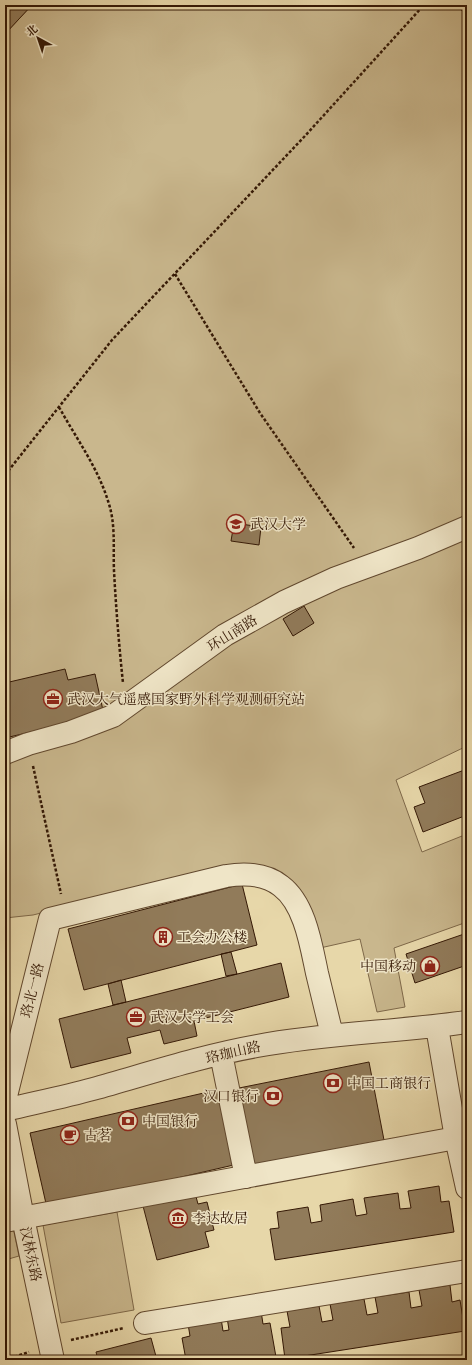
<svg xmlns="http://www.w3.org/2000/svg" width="472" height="1365" viewBox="0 0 472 1365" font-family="'IM FELL DW Pica','Noto Serif SC',serif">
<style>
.green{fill:#c9b78d;stroke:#7e6849}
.building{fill:#917b5a;stroke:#341805}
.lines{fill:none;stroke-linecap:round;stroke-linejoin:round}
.minor-casing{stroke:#61482e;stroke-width:24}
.path{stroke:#341805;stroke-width:2.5;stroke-dasharray:3 2;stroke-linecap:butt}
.minor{stroke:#efe5c7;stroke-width:22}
.labels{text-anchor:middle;stroke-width:3;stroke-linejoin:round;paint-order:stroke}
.poi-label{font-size:14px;fill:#341805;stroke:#efe5c7;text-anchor:start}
.street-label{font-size:14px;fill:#341805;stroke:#efe5c7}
</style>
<rect width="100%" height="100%" fill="#e7d7a9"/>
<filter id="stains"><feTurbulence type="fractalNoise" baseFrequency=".005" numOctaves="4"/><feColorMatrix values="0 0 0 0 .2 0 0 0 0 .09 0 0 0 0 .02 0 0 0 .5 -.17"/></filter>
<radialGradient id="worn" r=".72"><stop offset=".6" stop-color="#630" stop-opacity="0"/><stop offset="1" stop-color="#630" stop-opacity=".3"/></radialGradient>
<path class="green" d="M32,5H467V746L396,780L422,852L467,834V922L394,948L405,1007L377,1012L360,939L320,948L311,922L239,864L33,915L5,918V34Z
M117,1212L134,1310L61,1323L43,1225Z
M13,1227L19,1256L5,1260V1229Z"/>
<path class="building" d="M5,5H32L5,34Z
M234,523L261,527L259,545L231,541Z
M304,606L314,623L293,636L283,619Z
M65,669L68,680L95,674L104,715L5,738V683Z
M467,769V815L423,832L414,807L425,803L419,787Z
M242,884L257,945L84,990L68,929Z
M467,933V965L415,983L406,954Z
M231,952L237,974L226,976L221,954Z
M281,963L289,997L194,1021L197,1036L164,1044L160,1030L127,1038L131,1053L71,1068L59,1019Z
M121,980L126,1002L113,1005L108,984Z
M369,1062L384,1140L249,1166L234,1089Z
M221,1089L238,1164L47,1208L30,1133Z
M439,1186L441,1202L449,1201L454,1232L275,1260L270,1229L279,1228L277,1212L308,1207L311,1223L322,1221L320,1205L353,1199L356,1216L367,1214L364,1198L398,1193L400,1209L411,1208L408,1191Z
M195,1193L198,1204L207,1202L214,1230L205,1232L209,1247L157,1260L143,1206Z
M450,1285L452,1302L460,1300L465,1331L285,1359L281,1328L290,1327L287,1311L319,1306L322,1322L333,1320L330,1304L364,1299L367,1315L378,1313L375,1297L409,1292L411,1308L422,1306L419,1290Z
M261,1311L263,1324L270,1323L276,1357L259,1360H186L182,1338L190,1336L188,1324L221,1318L223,1331L229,1330L227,1317Z
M151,1338L157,1360H98L96,1352Z"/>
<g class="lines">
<g class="minor-casing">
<path id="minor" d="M5,753L28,744L71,732L113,716L225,635L284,602L336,578L418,548L467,527
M437,1027L456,1138L467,1188
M221,1054L246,1177
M5,1100L50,919L226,876C245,873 265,873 281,886C305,904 311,945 317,973C322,994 327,1015 332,1035
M5,1110C34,1103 64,1097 93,1089C147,1074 201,1056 257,1046C326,1033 397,1032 467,1022
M5,1124L23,1218L53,1360
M5,1221L456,1138
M145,1323L467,1271"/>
</g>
<path class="path" d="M457,5L467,14
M175,274L260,413L354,548
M59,407C76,438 98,468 108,501C116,524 113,547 114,571C116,608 119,645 123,683
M5,475L112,340L304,137L424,5
M33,766L61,894
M71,1340L124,1328
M5,1360L29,1352"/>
<use href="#minor" class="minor"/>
</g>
<defs>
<g id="university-ring" transform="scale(1)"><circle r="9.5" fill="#efe5c7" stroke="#8f2418" stroke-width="1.5"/><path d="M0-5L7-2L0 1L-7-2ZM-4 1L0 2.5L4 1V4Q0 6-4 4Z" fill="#8f2418"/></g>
<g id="office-ring" transform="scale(1)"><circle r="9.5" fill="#efe5c7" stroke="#8f2418" stroke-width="1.5"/><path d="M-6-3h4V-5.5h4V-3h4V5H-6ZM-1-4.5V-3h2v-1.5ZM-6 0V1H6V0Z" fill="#8f2418"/></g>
<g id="building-ring" transform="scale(1)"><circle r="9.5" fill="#efe5c7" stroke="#8f2418" stroke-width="1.5"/><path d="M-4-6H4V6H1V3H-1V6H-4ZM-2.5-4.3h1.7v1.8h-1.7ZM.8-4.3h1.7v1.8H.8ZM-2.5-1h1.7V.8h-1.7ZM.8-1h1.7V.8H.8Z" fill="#8f2418"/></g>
<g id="shop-ring" transform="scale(1)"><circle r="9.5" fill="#efe5c7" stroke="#8f2418" stroke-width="1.5"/><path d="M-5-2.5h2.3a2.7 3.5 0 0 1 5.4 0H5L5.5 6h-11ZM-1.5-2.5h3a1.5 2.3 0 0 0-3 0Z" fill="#8f2418"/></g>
<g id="bank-ring" transform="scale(1)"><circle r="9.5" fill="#efe5c7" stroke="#8f2418" stroke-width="1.5"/><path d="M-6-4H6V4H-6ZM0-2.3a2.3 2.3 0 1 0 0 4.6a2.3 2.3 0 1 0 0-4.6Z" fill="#8f2418"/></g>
<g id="cafe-ring" transform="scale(1)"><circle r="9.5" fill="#efe5c7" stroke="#8f2418" stroke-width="1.5"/><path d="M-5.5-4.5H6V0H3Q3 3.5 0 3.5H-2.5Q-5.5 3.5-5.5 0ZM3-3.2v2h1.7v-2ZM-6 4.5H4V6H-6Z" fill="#8f2418"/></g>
<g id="museum-ring" transform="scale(1)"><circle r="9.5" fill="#efe5c7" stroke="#8f2418" stroke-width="1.5"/><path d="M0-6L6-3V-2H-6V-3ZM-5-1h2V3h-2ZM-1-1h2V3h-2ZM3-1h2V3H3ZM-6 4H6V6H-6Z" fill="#8f2418"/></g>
</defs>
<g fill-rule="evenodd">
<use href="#university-ring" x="236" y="524"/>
<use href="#office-ring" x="53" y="699"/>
<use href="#building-ring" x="163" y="937"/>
<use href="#shop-ring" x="430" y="966"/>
<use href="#office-ring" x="136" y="1017"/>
<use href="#bank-ring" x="333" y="1083"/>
<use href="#bank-ring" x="273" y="1096"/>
<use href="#bank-ring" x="128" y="1121"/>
<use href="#cafe-ring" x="70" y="1135"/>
<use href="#museum-ring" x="178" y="1218"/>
</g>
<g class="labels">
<g class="poi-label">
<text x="250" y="529">武汉大学</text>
<text x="67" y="704">武汉大气遥感国家野外科学观测研究站</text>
<text x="177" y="942">工会办公楼</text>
<text x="416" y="971" text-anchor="end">中国移动</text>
<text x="150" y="1022">武汉大学工会</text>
<text x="347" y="1088">中国工商银行</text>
<text x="259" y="1101" text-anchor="end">汉口银行</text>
<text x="142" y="1126">中国银行</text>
<text x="84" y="1140">古茗</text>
<text x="192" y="1223">李达故居</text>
</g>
<g class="street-label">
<text transform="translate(232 633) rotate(-32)" y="5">环山南路</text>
<text transform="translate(32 990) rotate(-76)" y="5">珞北一路</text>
<text transform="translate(233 1052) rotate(-13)" y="5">珞珈山路</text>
<text transform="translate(31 1254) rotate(78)" y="5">汉林东路</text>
</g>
</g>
<rect width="472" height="1365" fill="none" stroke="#e7d7a9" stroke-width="20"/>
<rect x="6" y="6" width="460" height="1353" fill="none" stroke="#341805" stroke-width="2"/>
<rect x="10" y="10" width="452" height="1345" fill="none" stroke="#341805"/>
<g transform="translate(38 38) rotate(320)" stroke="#efe5c7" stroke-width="3" paint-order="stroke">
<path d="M0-3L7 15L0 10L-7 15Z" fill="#341805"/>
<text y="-6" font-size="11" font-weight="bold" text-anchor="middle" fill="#341805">北</text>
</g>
<rect width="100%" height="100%" filter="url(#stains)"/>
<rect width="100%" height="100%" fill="url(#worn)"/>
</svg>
